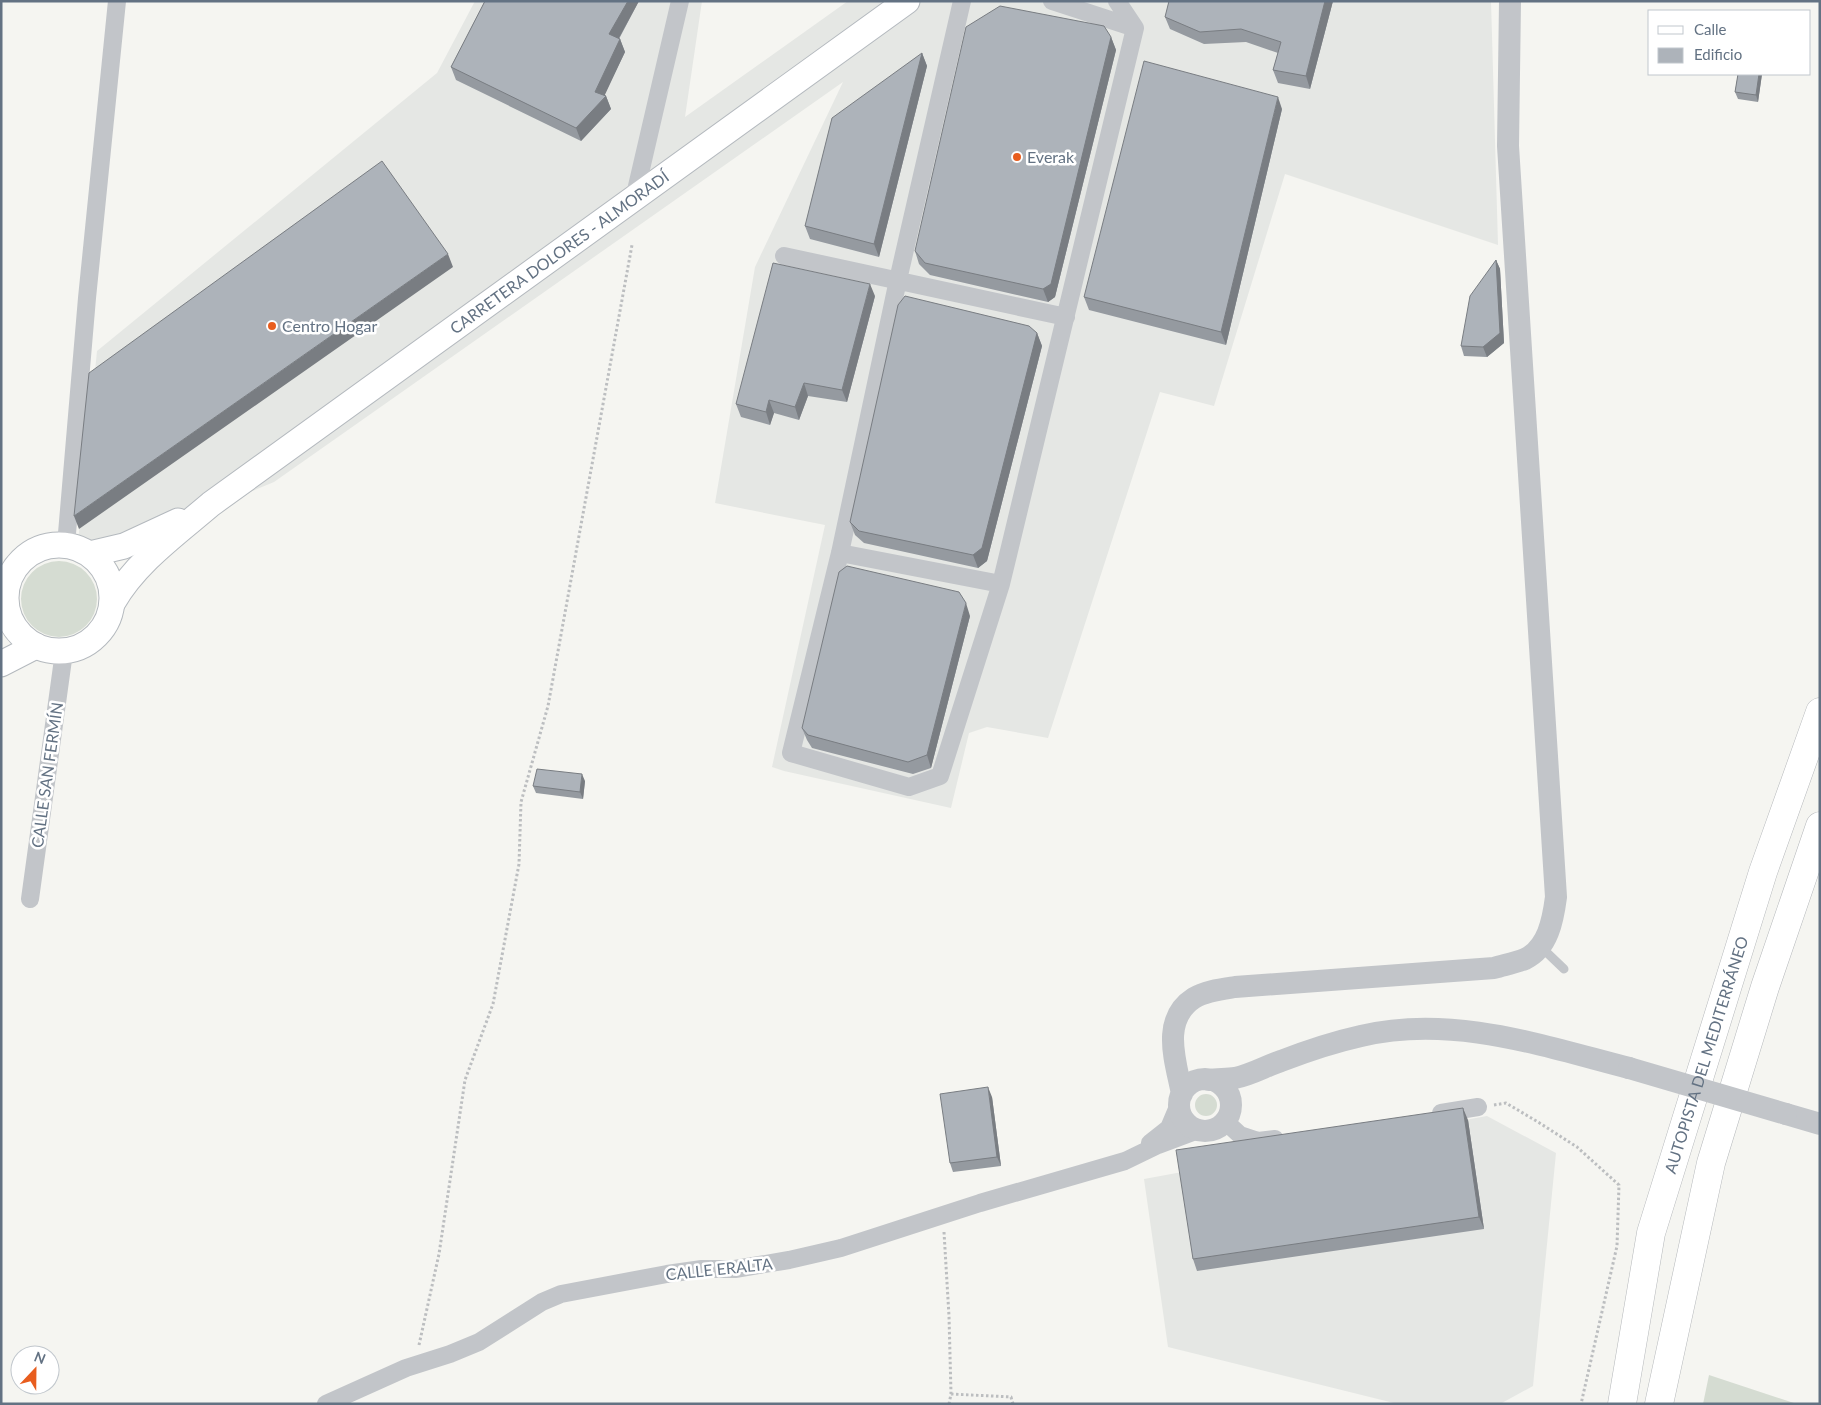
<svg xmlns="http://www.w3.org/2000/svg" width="1821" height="1405" viewBox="0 0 1821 1405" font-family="Lato,sans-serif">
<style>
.built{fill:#e5e7e4}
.green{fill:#d5dcd2}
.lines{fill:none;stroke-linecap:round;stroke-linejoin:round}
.secondary-casing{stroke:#b4b9be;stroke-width:27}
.motorway-casing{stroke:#b5b8bb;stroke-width:29}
.path{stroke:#bcbec0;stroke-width:3;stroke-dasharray:2.5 2.5;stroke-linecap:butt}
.service{stroke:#c2c5c9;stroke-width:9}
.minor{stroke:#c2c5c9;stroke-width:18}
.tertiary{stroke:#c2c5c9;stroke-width:22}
.secondary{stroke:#fff;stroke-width:25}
.motorway{stroke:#fff;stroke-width:28}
.tertiary-bridge{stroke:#c2c5c9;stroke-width:22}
.wall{fill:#959aa0}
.shaded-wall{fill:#797d82}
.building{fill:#adb3ba;stroke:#797d82}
.poi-dot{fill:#e85d1e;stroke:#fff;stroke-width:2}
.labels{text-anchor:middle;stroke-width:5;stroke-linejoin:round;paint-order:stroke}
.poi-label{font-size:16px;fill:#637283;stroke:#fff;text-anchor:start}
.street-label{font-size:16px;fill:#637283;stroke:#fff}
</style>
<rect width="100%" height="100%" fill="#f5f5f1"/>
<path class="built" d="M475,1H702L685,117L848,1H1491L1498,245L1285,174L1214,406L1160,392L1048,738L987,727L969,733L951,808L784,771L772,767L825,525L715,503L755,267L843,82L274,482L182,520L100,543L78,542L97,351L437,73Z
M1487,1116L1556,1153L1533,1386L1500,1404H1398L1168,1347L1144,1179Z"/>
<path class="green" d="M21 599a38 38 0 1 1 76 0a38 38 0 1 1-76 0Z
M1195 1105a11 11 0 1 1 22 0a11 11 0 1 1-22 0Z
M1709,1375L1797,1404H1703Z"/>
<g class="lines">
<g class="secondary-casing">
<g id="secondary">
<circle cx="59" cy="598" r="53"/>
<path d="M90,554L124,546L178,521"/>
<path id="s1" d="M113,602C136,562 176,534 211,504L907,1"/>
<path d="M1,664L36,646"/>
</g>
</g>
<g class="motorway-casing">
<g id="motorway">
<path id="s2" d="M1622,1404L1651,1233L1763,872L1820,712"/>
<path d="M1659,1404L1711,1163L1765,987L1820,826"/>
</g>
</g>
<path class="path" d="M1494,1105L1506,1103L1538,1122L1577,1147L1619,1185L1617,1246L1581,1404
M944,1232L949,1316L951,1394L949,1404
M419,1345L439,1254L465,1080L493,1004L519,864L521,802L548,706L632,245
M951,1394L1011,1397L1013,1404"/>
<path class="service" d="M1540,946L1564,969"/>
<path class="minor" d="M962,1L898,280L840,553L791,753L909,787L940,776L1001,584L1135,28L1117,1
M1052,1L1135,28
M634,199L680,1
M784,256L1066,317
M66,545L87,298L117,1
M840,553L1001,584
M30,899L64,652
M1441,1113L1478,1107
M1226,1122L1240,1135L1258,1141L1275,1139
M1150,1143L1169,1128L1180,1102
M326,1404L406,1368L450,1354L479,1342L542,1302L561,1294L667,1274L702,1269H735L789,1260L841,1248L980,1203L1125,1161L1158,1145L1198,1130"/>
<path class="tertiary" d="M1179 1105a26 26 0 1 1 52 0a26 26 0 1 1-52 0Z
M1209,1080C1217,1079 1227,1079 1235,1078C1251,1075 1266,1066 1281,1061C1307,1051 1334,1042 1361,1036C1451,1014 1543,1046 1629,1068
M1182,1094C1176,1062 1160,1020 1194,998C1205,991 1222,989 1235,987L1494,968C1504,965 1515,963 1525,959C1548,948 1553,920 1556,897L1508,146L1510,1
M1786,1114L1820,1124"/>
<use href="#secondary" class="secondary"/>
<use href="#motorway" class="motorway"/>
<path class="tertiary-bridge" d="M1629,1068L1786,1114"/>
</g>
<path class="wall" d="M485,1H639L619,39H620L625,52L604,95L606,96L611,109L581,141L456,80L451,67Z
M1333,1L1310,89L1278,83L1273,70L1278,53L1246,42L1204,44L1170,29L1165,17Z
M1111,37L1116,50L1055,297L1048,302L930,275L919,264L915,251Z
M922,53L927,66L879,257L810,239L805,226Z
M1738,74H1762L1758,102L1738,99L1735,92Z
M1282,109L1226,345L1089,310L1084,297Z
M1496,260L1500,269L1504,343L1487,357L1464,356L1461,346Z
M875,296L847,402L808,396L799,420L774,413L770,425L741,417L736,404Z
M1037,333L1042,346L987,561L978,568L864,543L855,535L850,522Z
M970,616L931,768L913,774L812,748L807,740L802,728Z
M585,781L583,799L536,793L533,786Z
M992,1097L1001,1166L953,1172L950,1163Z
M1468,1120L1484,1229L1197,1271L1193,1259Z"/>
<path class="shaded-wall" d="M628,1H639L614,47L609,34Z
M1325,1H1333L1310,89L1306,76Z
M1111,37L1116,50L1055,297L1048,302L1043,289Z
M620,39L625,52L602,101L606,96L611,109L581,141L576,128L595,92Z
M922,53L927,66L879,257L874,244Z
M1759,74H1762L1758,102L1756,95Z
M1278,97L1282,109L1226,345L1221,332Z
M448,254L453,267L79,529L74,516Z
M1496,260L1500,269L1504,343L1487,357L1483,347Z
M870,284L875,296L847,402L842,390Z
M1037,333L1042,346L987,561L978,568L973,555Z
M804,383L808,396L799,420L795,407Z
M769,400L774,413L770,425L766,412Z
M966,603L970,616L931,768L927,755Z
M582,774L585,781L583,799L580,792Z
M988,1087L992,1097L1001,1166L997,1157Z
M1463,1108L1468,1120L1484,1229L1479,1217Z"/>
<path class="building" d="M485,1H628L609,34L620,39L595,92L606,96L576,128L451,67Z
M1169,1H1325L1306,76L1273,70L1281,42L1241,29L1200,32L1165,17Z
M1000,6L1104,26L1111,37L1051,284L1043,289L925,263L915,251L966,27Z
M922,53L874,244L805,226L832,118Z
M1144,61L1278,97L1221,332L1084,297Z
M1738,74H1759L1756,95L1735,92Z
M382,161L448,254L74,516L89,373Z
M1496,260L1500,333L1483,347L1461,346L1470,296Z
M773,263L870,284L842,390L804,383L795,407L769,400L766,412L736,404Z
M905,296L1029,326L1037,333L982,548L973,555L859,531L850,522L898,305Z
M847,566L959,592L966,603L927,755L908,762L808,735L802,728L839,572Z
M537,769L582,774L580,792L533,786Z
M988,1087L997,1157L950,1163L940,1094Z
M1463,1108L1479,1217L1193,1259L1176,1150Z"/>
<g class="poi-dot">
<circle cx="1017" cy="157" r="5"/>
<circle cx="272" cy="326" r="5"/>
</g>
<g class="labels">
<g class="poi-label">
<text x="1027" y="163">Everak</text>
<text x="282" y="332">Centro Hogar</text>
</g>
<g class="street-label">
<text dy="6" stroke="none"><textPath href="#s1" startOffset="569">CARRETERA DOLORES - ALMORADÍ</textPath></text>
<text transform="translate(47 775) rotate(-82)" y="6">CALLE SAN FERMÍN</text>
<text dy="6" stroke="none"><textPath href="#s2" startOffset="360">AUTOPISTA DEL MEDITERRÁNEO</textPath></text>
<text transform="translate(719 1269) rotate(-6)" y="6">CALLE ERALTA</text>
</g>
</g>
<rect width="1821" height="1405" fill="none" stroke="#637283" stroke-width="5"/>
<rect x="1648" y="10" width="162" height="65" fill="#ffffff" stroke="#c1c7cd"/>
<rect x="1658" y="26" width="25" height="8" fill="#ffffff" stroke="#c1c7cd"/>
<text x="1694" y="35" font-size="15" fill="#637283">Calle</text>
<rect x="1658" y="48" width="25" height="15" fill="#adb3ba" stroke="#c1c7cd"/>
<text x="1694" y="60" font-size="15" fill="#637283">Edificio</text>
<g transform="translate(35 1370) rotate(22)"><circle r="24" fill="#ffffff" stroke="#c1c7cd"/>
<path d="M0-4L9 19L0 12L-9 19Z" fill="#e85d1e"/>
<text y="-8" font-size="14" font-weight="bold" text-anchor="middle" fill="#637283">N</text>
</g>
</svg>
